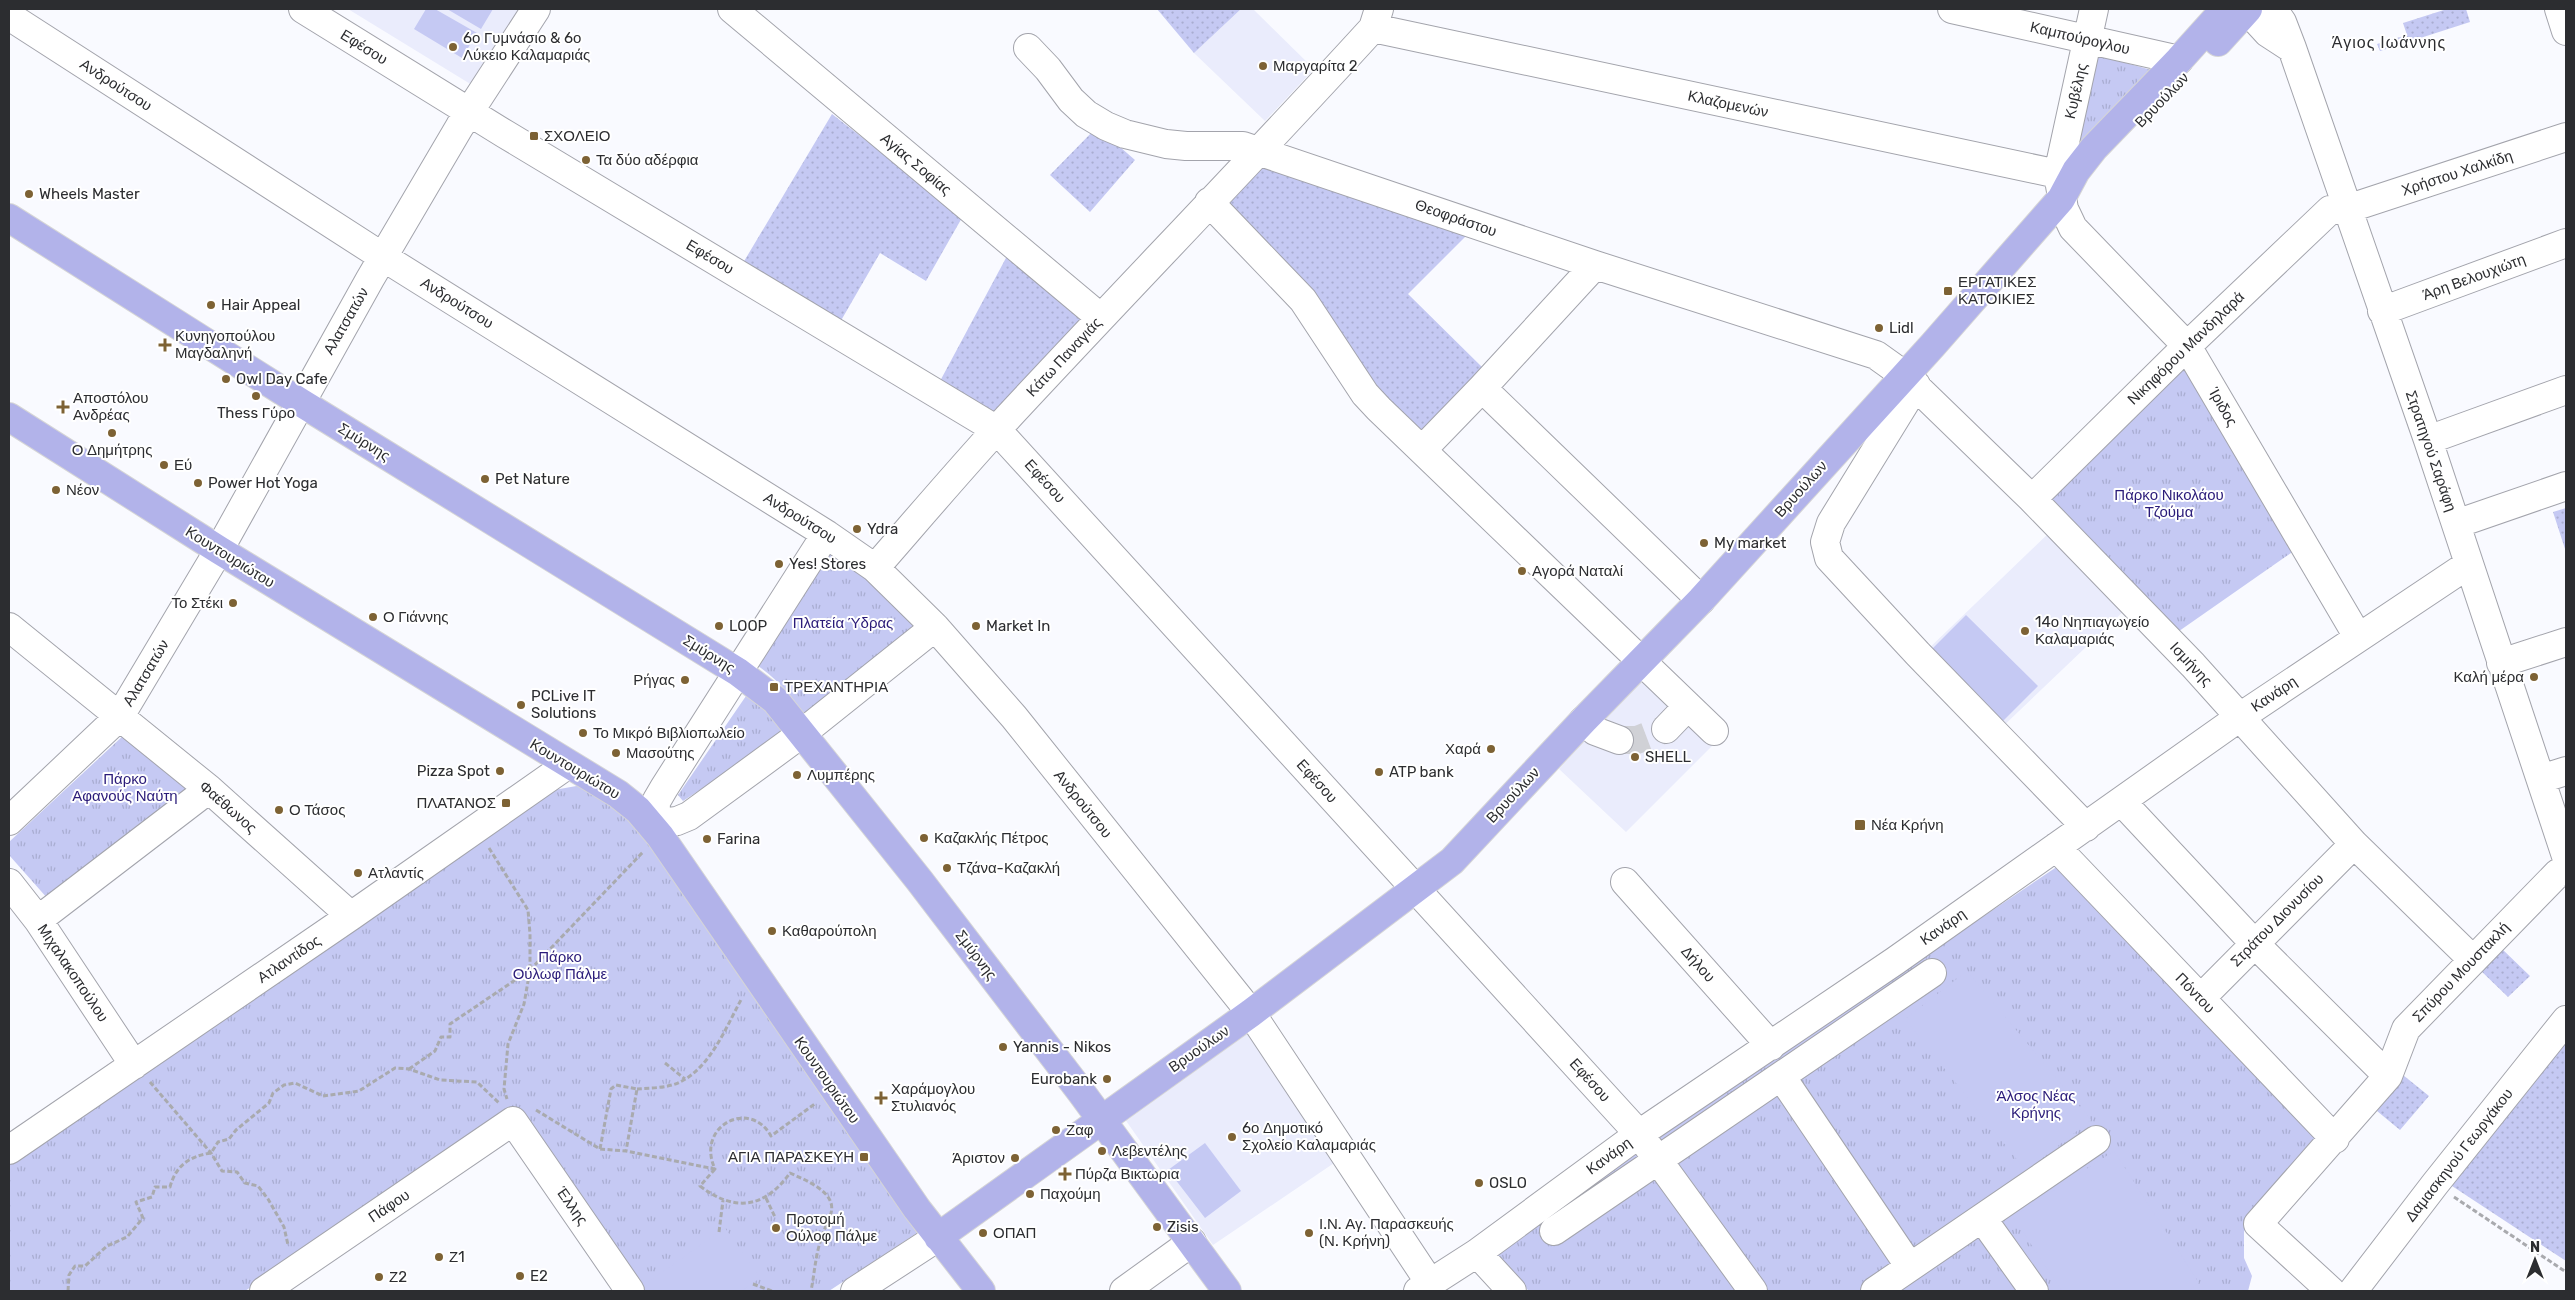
<svg xmlns="http://www.w3.org/2000/svg" width="2575" height="1300" viewBox="0 0 2575 1300" font-family="Rubik,sans-serif">
<style>
.built{fill:#eaecfc}
.grass{fill:url(#grass-dots)}
.park{fill:url(#park-tufts)}
.pitch{fill:#c5c9f3}
.lines{fill:none;stroke-linecap:round;stroke-linejoin:round}
.minor-tunnel{stroke:#d0d1d6;stroke-width:28;stroke-dasharray:28 14;stroke-linecap:butt}
.minor-casing{stroke:#a3a4ac;stroke-width:30}
.major-casing{stroke:#d5d5d6;stroke-width:30}
.path{stroke:#a9aaae;stroke-width:3;stroke-dasharray:5 2.5;stroke-linecap:butt}
.minor{stroke:#fff;stroke-width:28}
.major{stroke:#b2b3ea;stroke-width:28}
.poi-dot{fill:#7d6234;stroke:#fff;stroke-width:2}
.labels{text-anchor:middle;stroke-width:4;stroke-linejoin:round;paint-order:stroke}
.poi-label{font-size:15px;fill:#2c2d30;stroke:#fff;text-anchor:start}
.street-label{font-size:15px;fill:#2c2d30;stroke:#fff}
.park-label{font-size:15px;fill:#2a1b79;stroke:#fff}
.neighbourhood-label{font-size:16px;letter-spacing:1px;fill:#2c2d30;stroke:#fff}
</style>
<defs>
<pattern id="grass-dots" width="8" height="8" patternUnits="userSpaceOnUse" patternTransform="scale(1.25)"><rect width="8" height="8" fill="#c5c9f3"/><path d="M2 2h.1M6 6h.1" fill="none" stroke="#a9add1" stroke-width="1.8" stroke-linecap="round"/></pattern>
<pattern id="park-tufts" width="24" height="20" patternUnits="userSpaceOnUse" patternTransform="scale(1.25)"><rect width="24" height="20" fill="#c5c9f3"/><path d="M3 7l-1-3M5 7V3M7 7l1-3M15 17l-1-3M17 17v-4M19 17l1-3" fill="none" stroke="#a9add1"/></pattern>
</defs>
<rect width="100%" height="100%" fill="#f9faff"/>
<path class="built" d="M348,9H521L472,85Z
M1241,9H1253L1314,69L1265,121L1194,53Z
M2052,530L2128,607L1998,731L1923,654Z
M1641,676L1712,746L1626,832L1559,769Z
M1251,1026L1340,1159L1213,1245L1122,1115Z"/>
<path class="grass" d="M1157,9H1241L1194,53Z
M2447,9H2466L2470,22L2380,51L2377,44L2407,35L2403,23Z
M832,114L963,216L926,281L880,253L839,324L743,263Z
M1097,127L1135,160L1090,212L1050,175Z
M1260,159L1469,233L1408,294L1485,370L1422,438L1372,389L1217,201Z
M1007,256L1085,318L994,418L939,383Z
M2566,508V552L2553,512Z
M2500,947L2530,976L2508,997L2478,968Z
M2566,1032V1261L2449,1184Z
M2398,1071L2429,1096L2400,1130L2377,1111L2389,1095Z"/>
<path class="park" d="M2097,55L2155,71L2075,154Z
M2186,364L2298,548L2172,636L2047,507L2050,494Z
M828,548L862,569L924,627L807,718C791,695 776,677 752,662Z
M746,696L775,718L788,732L683,801L678,795Z
M125,734L186,789L48,899L9,855V842Z
M582,785L641,822L917,1233L829,1291H645L515,1106L245,1291H9V1165L554,790Z
M2061,864L2322,1135L2253,1208L2244,1232V1258L2252,1276L2248,1291H1529L1491,1254L1590,1182Z"/>
<path class="pitch" d="M426,9H435L477,33L462,58L414,29Z
M447,9H493L481,29Z
M1966,615L2038,686L1998,726L1927,654Z
M1967,971L2091,1120L2026,1171L1905,1019Z
M1205,1143L1241,1191L1205,1218L1168,1170Z
M2114,1151L2199,1283L2188,1291H2062L2013,1217Z
M725,1228L760,1278L742,1291H655L648,1282Z"/>
<g class="lines">
<path class="minor-tunnel" d="M1619,740H1637L1666,729"/>
<g class="minor-casing">
<path id="minor" d="M303,9L505,134L997,430L1639,1134L1753,1291
M732,9L1101,318
M1952,9L2179,60
M2246,9L2268,33L2291,48
M2273,9L2282,22L2292,48L2428,440L2566,856
M2559,9L2566,31
M9,16L383,257L826,534L875,568L935,627L1014,717L1251,1013L1430,1283
M1373,28L2058,174L2064,209L2073,228L2187,346L2358,637
M1028,48L1048,69L1071,100L1086,114L1106,126L1125,134L1166,144L1186,146H1243L1595,265L1876,355L1904,375L2032,499L2193,665L2354,844L2472,959
M2058,174L2094,9
M1209,202L1303,300L1365,394L1379,409L1714,731
M2382,311L2566,243
M1916,385L1831,523L1825,542L1829,558L1918,654L2086,827
M1482,388L1595,265
M2428,440L2566,390
M1422,450L1482,388L1701,600
M2032,499L2187,346L2330,210L2347,209L2566,137
M2456,524L2566,486
M826,534L664,788L657,800L651,824L677,821L689,816L801,734L935,627
M875,568C916,521 956,474 998,428C1122,294 1250,163 1373,28L1379,9
M9,627L209,789L351,916
M2501,663L2566,642
M1583,721L1595,731L1619,740
M1666,729L1688,706
M2541,779L2566,771
M2122,802L2254,943L2388,1076
M9,821L120,716L219,550L370,279L460,126L536,9
M2056,847L2335,1139
M1625,882L1771,1046
M9,883L38,920L134,1065
M38,920L209,789
M2201,998L2354,844
M1781,1076L1910,1267
M9,1150L351,916L567,765
M1982,1218L2034,1291
M1554,1231L1932,973
M1477,1253L1512,1291
M264,1291L513,1121L630,1291
M855,1291L938,1237
M1124,1291L1192,1242
M1418,1291L1477,1253L1639,1134L1895,961L2240,717L2469,564
M1875,1291L2096,1140
M2331,1291L2258,1224L2388,1076L2406,1029L2558,873L2566,871
M2353,1291L2435,1184L2566,1020"/>
</g>
<g class="major-casing">
<path id="major" d="M2218,42L2248,9
M9,218L300,402L738,672L775,700L919,880L1081,1092L1227,1291
M9,417L219,550L618,794L638,810L660,836L917,1209L981,1291
M938,1237L1251,1013L1452,861L1583,721L1701,600L1932,346L2061,199L2076,171L2094,148L2179,60L2225,9"/>
</g>
<path class="path" d="M489,848L528,910L530,934V970L524,1004L508,1044L504,1089L507,1099
M665,1063L685,1079
M409,1069L435,1051L441,1037H450V1024L530,970L643,852
M150,1082L211,1153L222,1171L237,1172L245,1183L258,1186L268,1199L284,1227L288,1245
M637,1089C651,1088 668,1088 680,1082C711,1067 726,1027 742,998
M536,1110L600,1149L626,1151L715,1169C695,1126 750,1098 771,1136L816,1103
M600,1149L611,1089L616,1085L637,1089L626,1151
M715,1169L700,1186C734,1212 764,1209 790,1173C805,1180 837,1192 831,1213C827,1224 822,1234 819,1246C815,1261 814,1276 811,1291
M2454,1197L2566,1272
M766,1198L775,1217
M719,1232L723,1200
M753,1284L772,1291
M68,1291L69,1275L75,1266H85L107,1246L127,1237L143,1218L136,1202L152,1197L155,1187H170C176,1165 190,1156 211,1153L218,1142L229,1139L236,1130L269,1103L273,1093L284,1085L295,1083L323,1096L359,1091L395,1068L409,1069L440,1080L477,1082L499,1103"/>
<use href="#minor" class="minor"/>
<use href="#major" class="major"/>
</g>
<g class="poi-dot">
<circle cx="453" cy="47" r="5"/>
<circle cx="1263" cy="66" r="5"/>
<rect x="529" y="131" width="10" height="10" rx="2.5"/>
<circle cx="586" cy="160" r="5"/>
<circle cx="29" cy="194" r="5"/>
<rect x="1943" y="286" width="10" height="10" rx="2.5"/>
<circle cx="211" cy="305" r="5"/>
<circle cx="1879" cy="328" r="5"/>
<path d="M162.5 337.5h5v5h5v5h-5v5h-5v-5h-5v-5h5z"/>
<circle cx="226" cy="379" r="5"/>
<circle cx="256" cy="396" r="5"/>
<path d="M60.5 399.5h5v5h5v5h-5v5h-5v-5h-5v-5h5z"/>
<circle cx="112" cy="433" r="5"/>
<circle cx="164" cy="465" r="5"/>
<circle cx="485" cy="479" r="5"/>
<circle cx="198" cy="483" r="5"/>
<circle cx="56" cy="490" r="5"/>
<circle cx="857" cy="529" r="5"/>
<circle cx="1704" cy="543" r="5"/>
<circle cx="779" cy="564" r="5"/>
<circle cx="1522" cy="571" r="5"/>
<circle cx="233" cy="603" r="5"/>
<circle cx="373" cy="617" r="5"/>
<circle cx="719" cy="626" r="5"/>
<circle cx="976" cy="626" r="5"/>
<circle cx="2025" cy="631" r="5"/>
<circle cx="2534" cy="677" r="5"/>
<circle cx="685" cy="680" r="5"/>
<rect x="769" y="682" width="10" height="10" rx="2.5"/>
<circle cx="521" cy="705" r="5"/>
<circle cx="583" cy="733" r="5"/>
<circle cx="1491" cy="749" r="5"/>
<circle cx="616" cy="753" r="5"/>
<circle cx="1635" cy="757" r="5"/>
<circle cx="500" cy="771" r="5"/>
<circle cx="1379" cy="772" r="5"/>
<circle cx="797" cy="775" r="5"/>
<rect x="501" y="798" width="10" height="10" rx="2.5"/>
<circle cx="279" cy="810" r="5"/>
<rect x="1854" y="819" width="12" height="12" rx="2.5"/>
<circle cx="924" cy="838" r="5"/>
<circle cx="707" cy="839" r="5"/>
<circle cx="947" cy="868" r="5"/>
<circle cx="358" cy="873" r="5"/>
<circle cx="772" cy="931" r="5"/>
<circle cx="1003" cy="1047" r="5"/>
<circle cx="1107" cy="1079" r="5"/>
<path d="M878.5 1090.5h5v5h5v5h-5v5h-5v-5h-5v-5h5z"/>
<circle cx="1056" cy="1130" r="5"/>
<circle cx="1232" cy="1137" r="5"/>
<circle cx="1102" cy="1151" r="5"/>
<rect x="859" y="1152" width="10" height="10" rx="2.5"/>
<circle cx="1015" cy="1158" r="5"/>
<path d="M1062.5 1166.5h5v5h5v5h-5v5h-5v-5h-5v-5h5z"/>
<circle cx="1479" cy="1183" r="5"/>
<circle cx="1030" cy="1194" r="5"/>
<circle cx="1157" cy="1227" r="5"/>
<circle cx="776" cy="1228" r="5"/>
<circle cx="983" cy="1233" r="5"/>
<circle cx="1309" cy="1233" r="5"/>
<circle cx="439" cy="1257" r="5"/>
<circle cx="520" cy="1276" r="5"/>
<circle cx="379" cy="1277" r="5"/>
</g>
<g class="labels">
<g class="poi-label">
<text x="463" y="43">6ο Γυμνάσιο &amp; 6ο<tspan x="463" dy="17">Λύκειο Καλαμαριάς</tspan></text>
<text x="1273" y="71">Μαργαρίτα 2</text>
<text x="544" y="141">ΣΧΟΛΕΙΟ</text>
<text x="596" y="165">Τα δύο αδέρφια</text>
<text x="39" y="199">Wheels Master</text>
<text x="1958" y="287">ΕΡΓΑΤΙΚΕΣ<tspan x="1958" dy="17">ΚΑΤΟΙΚΙΕΣ</tspan></text>
<text x="221" y="310">Hair Appeal</text>
<text x="1889" y="333">Lidl</text>
<text x="175" y="341">Κυνηγοπούλου<tspan x="175" dy="17">Μαγδαληνή</tspan></text>
<text x="236" y="384">Owl Day Cafe</text>
<text x="73" y="403">Αποστόλου<tspan x="73" dy="17">Ανδρέας</tspan></text>
<text x="256" y="418" text-anchor="middle">Thess Γύρο</text>
<text x="112" y="455" text-anchor="middle">Ο Δημήτρης</text>
<text x="174" y="470">Εύ</text>
<text x="495" y="484">Pet Nature</text>
<text x="208" y="488">Power Hot Yoga</text>
<text x="66" y="495">Νέον</text>
<text x="867" y="534">Ydra</text>
<text x="1714" y="548">My market</text>
<text x="789" y="569">Yes! Stores</text>
<text x="1532" y="576">Αγορά Ναταλί</text>
<text x="223" y="608" text-anchor="end">Το Στέκι</text>
<text x="383" y="622">Ο Γιάννης</text>
<text x="2035" y="627">14ο Νηπιαγωγείο<tspan x="2035" dy="17">Καλαμαριάς</tspan></text>
<text x="729" y="631">LOOP</text>
<text x="986" y="631">Market In</text>
<text x="2524" y="682" text-anchor="end">Καλή μέρα</text>
<text x="675" y="685" text-anchor="end">Ρήγας</text>
<text x="784" y="692">ΤΡΕΧΑΝΤΗΡΙΑ</text>
<text x="531" y="701">PCLive IT<tspan x="531" dy="17">Solutions</tspan></text>
<text x="593" y="738">Το Μικρό Βιβλιοπωλείο</text>
<text x="1481" y="754" text-anchor="end">Χαρά</text>
<text x="626" y="758">Μασούτης</text>
<text x="1645" y="762">SHELL</text>
<text x="490" y="776" text-anchor="end">Pizza Spot</text>
<text x="1389" y="777">ATP bank</text>
<text x="807" y="780">Λυμπέρης</text>
<text x="496" y="808" text-anchor="end">ΠΛΑΤΑΝΟΣ</text>
<text x="289" y="815">Ο Τάσος</text>
<text x="1871" y="830">Νέα Κρήνη</text>
<text x="934" y="843">Καζακλής Πέτρος</text>
<text x="717" y="844">Farina</text>
<text x="957" y="873">Τζάνα-Καζακλή</text>
<text x="368" y="878">Ατλαντίς</text>
<text x="782" y="936">Καθαρούπολη</text>
<text x="1013" y="1052">Yannis - Nikos</text>
<text x="1097" y="1084" text-anchor="end">Eurobank</text>
<text x="891" y="1094">Χαράμογλου<tspan x="891" dy="17">Στυλιανός</tspan></text>
<text x="1242" y="1133">6ο Δημοτικό<tspan x="1242" dy="17">Σχολείο Καλαμαριάς</tspan></text>
<text x="1066" y="1135">Ζαφ</text>
<text x="1112" y="1156">Λεβεντέλης</text>
<text x="854" y="1162" text-anchor="end">ΑΓΙΑ ΠΑΡΑΣΚΕΥΗ</text>
<text x="1005" y="1163" text-anchor="end">Άριστον</text>
<text x="1075" y="1179">Πύρζα Βικτωρια</text>
<text x="1489" y="1188">OSLO</text>
<text x="1040" y="1199">Παχούμη</text>
<text x="786" y="1224">Προτομή<tspan x="786" dy="17">Ούλοφ Πάλμε</tspan></text>
<text x="1319" y="1229">Ι.Ν. Αγ. Παρασκευής<tspan x="1319" dy="17">(Ν. Κρήνη)</tspan></text>
<text x="1167" y="1232">Zisis</text>
<text x="993" y="1238">ΟΠΑΠ</text>
<text x="449" y="1262">Ζ1</text>
<text x="530" y="1281">E2</text>
<text x="389" y="1282">Ζ2</text>
</g>
<g class="street-label">
<text transform="translate(2080 38) rotate(13)" y="5">Καμπούρογλου</text>
<text transform="translate(364 47) rotate(32)" y="5">Εφέσου</text>
<text transform="translate(116 85) rotate(33)" y="5">Ανδρούτσου</text>
<text transform="translate(2076 91) rotate(-77)" y="5">Κυβέλης</text>
<text transform="translate(2162 100) rotate(-46)" y="5">Βρυούλων</text>
<text transform="translate(1728 104) rotate(12)" y="5">Κλαζομενών</text>
<text transform="translate(916 164) rotate(40)" y="5">Αγίας Σοφίας</text>
<text transform="translate(2457 173) rotate(-18)" y="5">Χρήστου Χαλκίδη</text>
<text transform="translate(1456 218) rotate(19)" y="5">Θεοφράστου</text>
<text transform="translate(710 257) rotate(31)" y="5">Εφέσου</text>
<text transform="translate(2474 277) rotate(-20)" y="5">Άρη Βελουχιώτη</text>
<text transform="translate(457 303) rotate(32)" y="5">Ανδρούτσου</text>
<text transform="translate(346 321) rotate(-60)" y="5">Αλατσατών</text>
<text transform="translate(2186 348) rotate(-44)" y="5">Νικηφόρου Μανδηλαρά</text>
<text transform="translate(1064 357) rotate(-47)" y="5">Κάτω Παναγιάς</text>
<text transform="translate(2223 407) rotate(60)" y="5">Ίριδος</text>
<text transform="translate(364 442) rotate(32)" y="5">Σμύρνης</text>
<text transform="translate(2431 451) rotate(71)" y="5">Στρατηγού Σαράφη</text>
<text transform="translate(1045 481) rotate(48)" y="5">Εφέσου</text>
<text transform="translate(1801 489) rotate(-48)" y="5">Βρυούλων</text>
<text transform="translate(800 518) rotate(32)" y="5">Ανδρούτσου</text>
<text transform="translate(230 557) rotate(32)" y="5">Κουντουριώτου</text>
<text transform="translate(709 654) rotate(32)" y="5">Σμύρνης</text>
<text transform="translate(2191 664) rotate(47)" y="5">Ισμήνης</text>
<text transform="translate(146 673) rotate(-59)" y="5">Αλατσατών</text>
<text transform="translate(2274 694) rotate(-34)" y="5">Κανάρη</text>
<text transform="translate(575 769) rotate(31)" y="5">Κουντουριώτου</text>
<text transform="translate(1317 781) rotate(48)" y="5">Εφέσου</text>
<text transform="translate(1513 795) rotate(-47)" y="5">Βρυούλων</text>
<text transform="translate(1083 804) rotate(51)" y="5">Ανδρούτσου</text>
<text transform="translate(228 807) rotate(41)" y="5">Φαέθωνος</text>
<text transform="translate(2277 920) rotate(-45)" y="5">Στράτου Διονυσίου</text>
<text transform="translate(1943 927) rotate(-35)" y="5">Κανάρη</text>
<text transform="translate(976 955) rotate(53)" y="5">Σμύρνης</text>
<text transform="translate(289 959) rotate(-34)" y="5">Ατλαντίδος</text>
<text transform="translate(1698 964) rotate(48)" y="5">Δήλου</text>
<text transform="translate(2461 972) rotate(-46)" y="5">Σπύρου Μουστακλή</text>
<text transform="translate(73 973) rotate(56)" y="5">Μιχαλακοπούλου</text>
<text transform="translate(2195 993) rotate(46)" y="5">Πόντου</text>
<text transform="translate(1199 1049) rotate(-35)" y="5">Βρυούλων</text>
<text transform="translate(827 1080) rotate(55)" y="5">Κουντουριώτου</text>
<text transform="translate(1590 1080) rotate(48)" y="5">Εφέσου</text>
<text transform="translate(2459 1155) rotate(-52)" y="5">Δαμασκηνού Γεωργάκου</text>
<text transform="translate(1609 1156) rotate(-36)" y="5">Κανάρη</text>
<text transform="translate(389 1206) rotate(-34)" y="5">Πάφου</text>
<text transform="translate(572 1206) rotate(55)" y="5">Έλλης</text>
</g>
<g class="park-label">
<text x="2169" y="500">Πάρκο Νικολάου<tspan x="2169" dy="17">Τζούμα</tspan></text>
<text x="843" y="628">Πλατεία Ύδρας</text>
<text x="125" y="784">Πάρκο<tspan x="125" dy="17">Αφανούς Ναύτη</tspan></text>
<text x="560" y="962">Πάρκο<tspan x="560" dy="17">Ούλωφ Πάλμε</tspan></text>
<text x="2036" y="1101">Άλσος Νέας<tspan x="2036" dy="17">Κρήνης</tspan></text>
</g>
<g class="neighbourhood-label">
<text x="2389" y="48">Άγιος Ιωάννης</text>
</g>
</g>
<rect width="2575" height="1300" fill="none" stroke="#2c2d30" stroke-width="20"/>
<g transform="translate(2535 1260)" stroke="#ffffff" stroke-width="4" paint-order="stroke">
<path d="M0-4L9 19L0 12L-9 19Z" fill="#2c2d30"/>
<text y="-8" font-size="14" font-weight="bold" text-anchor="middle" fill="#2c2d30">N</text>
</g>
</svg>
